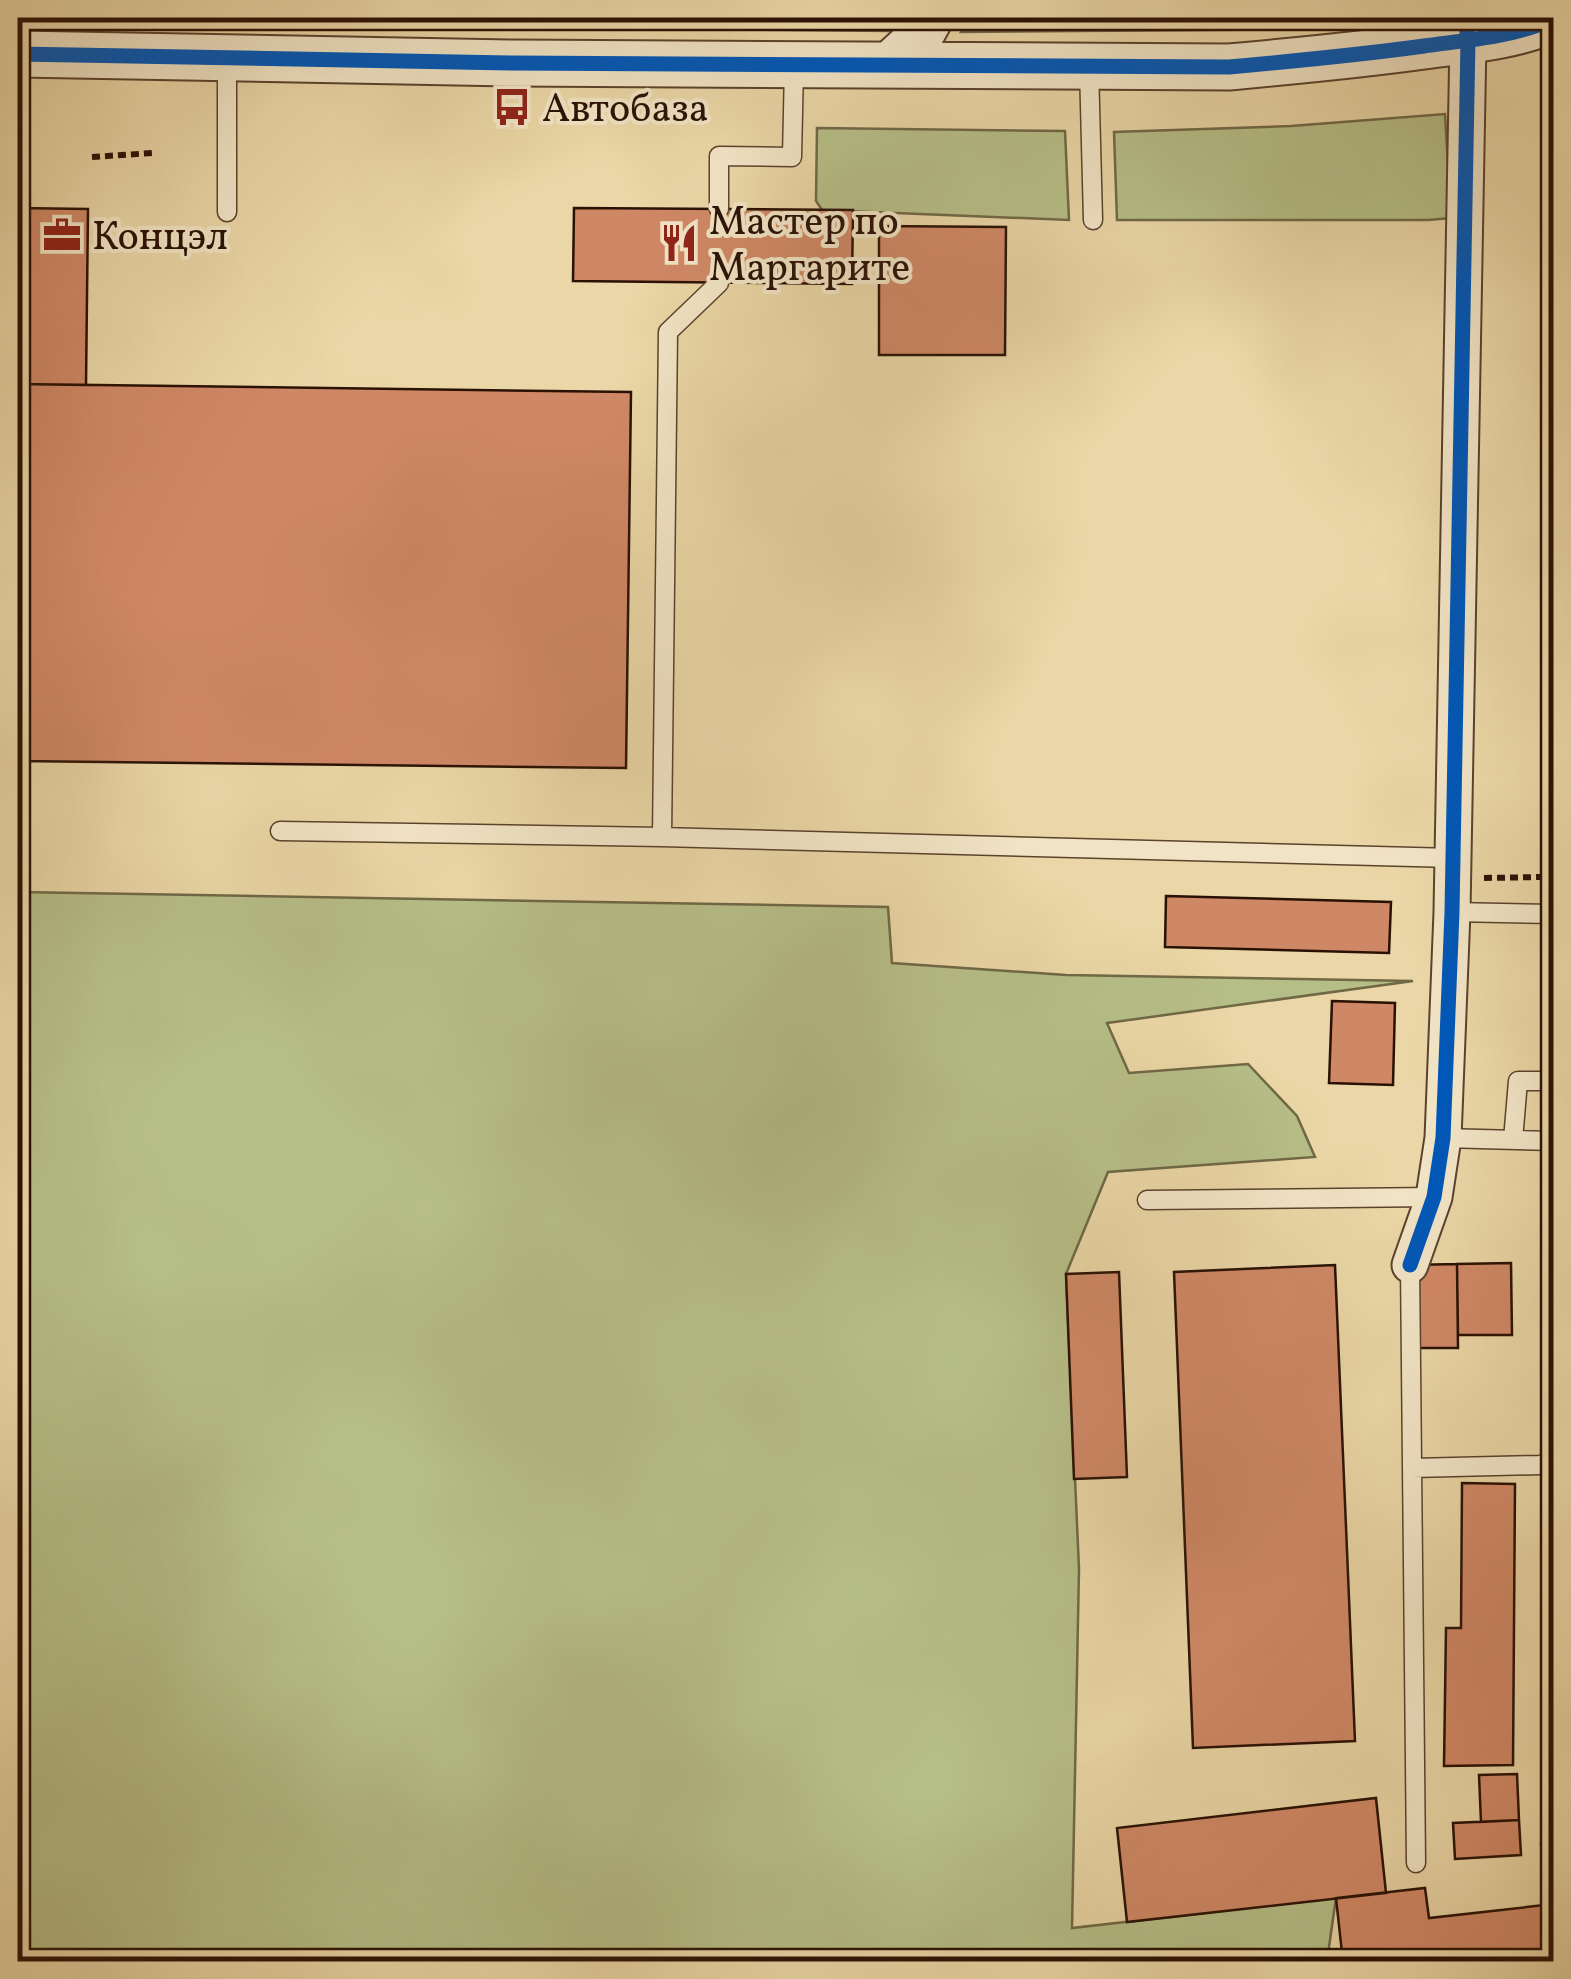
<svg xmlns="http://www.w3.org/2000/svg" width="1571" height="1979" viewBox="0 0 1571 1979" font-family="Vollkorn,serif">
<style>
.green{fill:#b6be87;stroke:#706846;stroke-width:2.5}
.building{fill:#cf8866;stroke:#2a1105;stroke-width:2.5}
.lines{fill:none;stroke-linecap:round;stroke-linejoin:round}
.service-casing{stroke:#5a422d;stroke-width:21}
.minor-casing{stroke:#5a422d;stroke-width:39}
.tertiary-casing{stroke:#5a422d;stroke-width:49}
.path{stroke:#2a1105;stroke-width:6;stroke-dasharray:8 5;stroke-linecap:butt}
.service{stroke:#f1e4c5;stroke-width:18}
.minor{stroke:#f1e4c5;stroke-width:35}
.tertiary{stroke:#f1e4c5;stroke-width:45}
.cycleway-casing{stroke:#f1e4c5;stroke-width:21}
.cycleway{stroke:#0057b8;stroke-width:15}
.labels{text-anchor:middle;stroke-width:8;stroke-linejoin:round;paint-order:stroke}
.poi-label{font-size:40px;fill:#2a1105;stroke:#f1e4c5;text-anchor:start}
</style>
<rect width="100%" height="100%" fill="#ead6a6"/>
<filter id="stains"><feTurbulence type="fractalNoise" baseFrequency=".002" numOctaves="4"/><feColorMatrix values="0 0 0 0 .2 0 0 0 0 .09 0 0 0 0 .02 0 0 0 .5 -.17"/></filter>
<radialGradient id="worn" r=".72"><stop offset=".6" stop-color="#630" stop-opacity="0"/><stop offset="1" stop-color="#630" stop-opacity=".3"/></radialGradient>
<path class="green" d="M18,18H914L907,25L890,31L18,23Z
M968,18H1333L1342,24L1331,29L961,32Z
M1445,114L1451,218L1428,220H1117L1114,132L1291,126Z
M817,128L1065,131L1069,220L822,210L816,201Z
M18,892L888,907L892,963L1066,975L1413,981L1107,1023L1129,1073L1248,1064L1297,1116L1315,1157L1108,1172L1066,1274L1079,1569L1072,1928L1336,1898L1327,1961L18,1962Z"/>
<path class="building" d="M18,208L88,209L86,385L18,384Z
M574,208L853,210L852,284L573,281Z
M879,226L1006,227L1005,355H879Z
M18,384L631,392L626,768L18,761Z
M1166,896L1391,902L1389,953L1165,947Z
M1332,1001L1395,1003L1393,1085L1329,1083Z
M1511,1263L1512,1335H1458L1457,1264Z
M1457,1264L1458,1348H1410V1265Z
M1335,1265L1355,1741L1193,1748L1174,1272Z
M1119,1272L1127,1477L1074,1479L1066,1274Z
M1462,1483L1515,1484L1513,1765L1444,1766L1446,1628H1461Z
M1554,1734V1843L1547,1851L1541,1844L1548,1740Z
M1517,1774L1519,1820L1481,1822L1479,1775Z
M1376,1798L1386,1893L1127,1922L1117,1828Z
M1519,1820L1521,1855L1455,1859L1453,1823Z
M1425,1888L1429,1918L1554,1904V1962H1343L1336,1898Z"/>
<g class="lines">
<g class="service-casing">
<path id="service" d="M227,58V212
M1089,67L1093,220
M719,209V156L792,157L794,67
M280,831L662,837L1453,858
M662,837L668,332L719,283
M1452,912L1554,914
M1443,1138L1554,1141
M1513,1140L1518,1081H1554
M1147,1200L1434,1197
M1410,1265L1416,1863
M1412,1468L1540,1465L1554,1461"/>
</g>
<g class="minor-casing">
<path id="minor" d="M1410,1265L1434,1197L1443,1138L1452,912L1468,40L1465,18"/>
</g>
<g class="tertiary-casing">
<path id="tertiary" d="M18,54L513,63L1229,67C1295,61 1359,55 1424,46C1468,40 1513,37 1554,19
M891,64L919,38L930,18"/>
</g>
<path class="path" d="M92,157L152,153
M1484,878L1543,877L1554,866"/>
<use href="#service" class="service"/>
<use href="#minor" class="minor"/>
<use href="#tertiary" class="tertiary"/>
<g class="cycleway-casing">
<path id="cycleway" d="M18,54L513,63L1229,67C1295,61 1359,55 1424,46C1468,40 1513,37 1554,19
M1410,1265L1434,1197L1443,1138L1452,912L1468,40L1465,18"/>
</g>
<use href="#cycleway" class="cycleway"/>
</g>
<defs>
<g id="bus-bare" transform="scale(3)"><path d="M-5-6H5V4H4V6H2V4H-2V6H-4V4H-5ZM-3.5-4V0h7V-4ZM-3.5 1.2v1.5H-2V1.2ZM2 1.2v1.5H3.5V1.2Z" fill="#8f2418" stroke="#f1e4c5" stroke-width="2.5" paint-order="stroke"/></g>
<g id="office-bare" transform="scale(3)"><path d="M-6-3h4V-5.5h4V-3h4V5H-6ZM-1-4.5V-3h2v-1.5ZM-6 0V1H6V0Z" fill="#8f2418" stroke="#f1e4c5" stroke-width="2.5" paint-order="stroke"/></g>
<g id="restaurant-bare" transform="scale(3)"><path d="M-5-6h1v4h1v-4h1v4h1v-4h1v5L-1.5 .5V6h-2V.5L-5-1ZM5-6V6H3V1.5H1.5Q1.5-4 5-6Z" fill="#8f2418" stroke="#f1e4c5" stroke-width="2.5" paint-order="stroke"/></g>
</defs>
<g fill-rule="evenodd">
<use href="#bus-bare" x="512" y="107"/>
<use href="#office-bare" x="62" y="235"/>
<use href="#restaurant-bare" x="679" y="243"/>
</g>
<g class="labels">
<g class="poi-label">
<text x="542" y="121">Автобаза</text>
<text x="709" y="234">Мастер по<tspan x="709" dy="46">Маргарите</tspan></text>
<text x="92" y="249">Концэл</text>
</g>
</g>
<rect width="1571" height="1979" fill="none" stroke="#ead6a6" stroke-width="60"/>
<rect x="20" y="20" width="1531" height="1939" fill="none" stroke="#2a1105" stroke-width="5"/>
<rect x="30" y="30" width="1511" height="1919" fill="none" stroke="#2a1105" stroke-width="2.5"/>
<rect width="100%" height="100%" filter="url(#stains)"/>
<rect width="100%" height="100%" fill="url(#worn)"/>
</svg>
